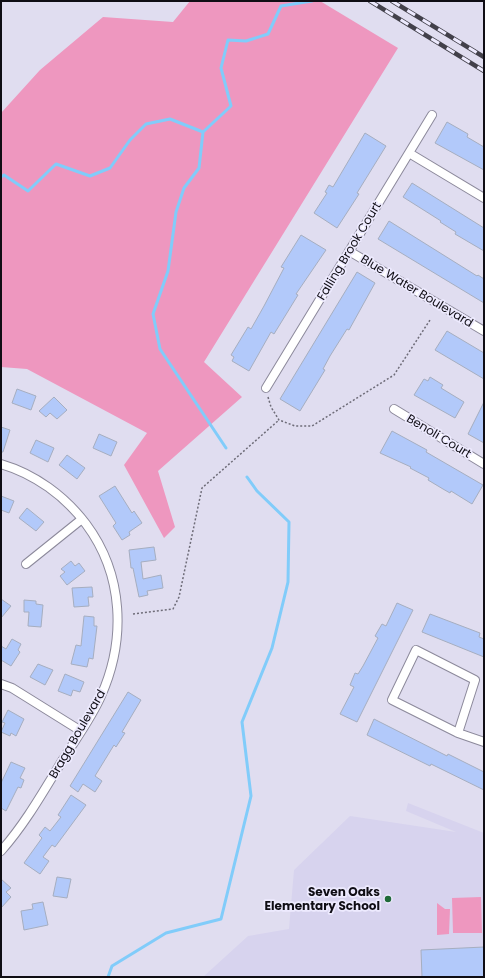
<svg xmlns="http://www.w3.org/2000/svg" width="485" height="978" viewBox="0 0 485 978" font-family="Poppins,sans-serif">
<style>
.built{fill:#d7d3ee}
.green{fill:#ee97bf}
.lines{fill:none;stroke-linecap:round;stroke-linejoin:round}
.stream{stroke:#81ccfa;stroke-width:3}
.building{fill:#b2c9fa;stroke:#a6aec0}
.street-casing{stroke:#8c899b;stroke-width:10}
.path{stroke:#6e6c78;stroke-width:1.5;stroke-dasharray:2 2;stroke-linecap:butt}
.street{stroke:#fff;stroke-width:8}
.rail-casing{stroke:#42404a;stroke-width:4.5}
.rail{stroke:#edeafe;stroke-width:3;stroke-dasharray:9;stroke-linecap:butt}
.poi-dot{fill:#1f6a38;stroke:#edeafe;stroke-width:1.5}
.labels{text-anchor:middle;stroke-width:3.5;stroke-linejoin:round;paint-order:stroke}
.street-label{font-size:12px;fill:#0f0d14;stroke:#edeafe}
.poi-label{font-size:12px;font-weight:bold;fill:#0f0d14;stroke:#edeafe;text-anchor:end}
</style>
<rect width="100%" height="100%" fill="#e0ddf0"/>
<path class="built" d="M408,803L484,833V977H203L248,936L289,929L294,870L350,816L456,832L406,811Z"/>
<path class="green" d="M190,1H320L398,48L204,362L242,397L158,471L175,527L164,538L124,465L147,433L27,369L1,367V113L40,70L103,17L173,22Z
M481,897L482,933H453L452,898Z
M437,903L445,909H450L449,934L437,935Z"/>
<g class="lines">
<path class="stream" d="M1,177L4,175L28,191L56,164L90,176L110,168L130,140L146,124L170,119L203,132
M226,448L160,349L153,314L168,271L176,212L184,188L199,168L203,132L231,106L221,68L228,40L246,41L268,34L281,6L312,1
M108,977L112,966L166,933L221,919L251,796L242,722L272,648L288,582L289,522L257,491L247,477"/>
</g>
<path class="building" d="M447,122L468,134L467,137L484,147V170L435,143Z
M365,133L386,146L357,193L359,194L337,228L314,213L327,193L325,192L329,185L333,187Z
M412,183L484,228V251L455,234L456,232L440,222L441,221L403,197Z
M389,221L477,276L478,275L484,279V303L378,239Z
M301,235L326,250L296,294L298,295L274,334L271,332L249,371L232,361L234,357L231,355L248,327L251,329L264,306L284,268L281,267Z
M357,272L375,283L349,330L347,329L330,356L323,369L325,370L300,411L280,399Z
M447,331L484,353V379L435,350Z
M430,377L443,385L441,388L464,402L455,418L414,395L424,379L428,381Z
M17,389L36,396L31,410L12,403Z
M54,397L67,410L57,419L50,413L46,417L39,411Z
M484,402V443L468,434Z
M1,427L10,430L3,452H1Z
M392,431L427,450L426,452L483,485L472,504L451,491L450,493L443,489L428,480L429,478L410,468L411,467L380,453Z
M99,434L117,442L111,456L93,448Z
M36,440L54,448L48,462L30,453Z
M67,455L85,468L77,479L59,465Z
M115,486L132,513L134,511L142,523L129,532L130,535L122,540L113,526L116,523L99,496Z
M1,496L14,501L9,513L1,510Z
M27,508L44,522L36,531L19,518Z
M154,547L156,560L141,562L143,579L161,575L163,588L147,591L148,595L139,597L133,568H131L129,550Z
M71,561L75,566L79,563L85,571L67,585L60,576L65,572L61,569Z
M92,587L93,597H88L89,606L74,607L72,588Z
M1,599L11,606L1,618Z
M24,600L36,601V604L43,605L41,627L28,626L29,612H24Z
M397,603L413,610L357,722L340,714L354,687L350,685L355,673L358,674L363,666L378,638L375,636L382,624L386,626Z
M430,614L480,633L479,637L484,639V657L422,632Z
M84,616L94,617V626H97L93,659L89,658L87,667L71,664L76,645L81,646Z
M12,639L21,644L18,650L20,652L11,666L1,660V646L6,649Z
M38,664L53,670L45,685L30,677Z
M65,674L84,682L80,692L73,690L71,696L58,691Z
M128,692L141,700L122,732L125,733L116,747L114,745L95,776L102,781L95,792L83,784L78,792L70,786Z
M8,710L24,719L16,736L11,733L10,736L1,732L5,723L2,722Z
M374,719L447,756L448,754L484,772V790L431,764L430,766L367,735Z
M11,762L25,768L20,778L24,780L21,788L18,787L6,811L1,808V783Z
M71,795L86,805L55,847L52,845L43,857L49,861L40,874L24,863L42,838L39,835L45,827L50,831L61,817L58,815Z
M57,877L71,879L67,898L53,896Z
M1,879L11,888L6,892L11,897L1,908Z
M43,902L48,925L24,930L21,911L33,909L32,904Z
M484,947V977H422L421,950Z"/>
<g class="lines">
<g class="street-casing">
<path id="street" d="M409,153L484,198
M349,251L484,331
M266,388L432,115
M394,409L484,464
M1,464C35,474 65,496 86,524C124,575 126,640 101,696C91,719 75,740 62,761C43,792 25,824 1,851
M26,564L82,519
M1,684L12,688L81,731
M458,733L475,680L416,650L392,700L458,733L484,742"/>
</g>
<path class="path" d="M268,397L271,407L279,420L295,426H312L394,375L430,320
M133,614L173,609L179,597L202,488L279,420"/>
<use href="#street" class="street"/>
<g class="rail-casing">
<path id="rail" d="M370,1L484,71
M392,1L484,57"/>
</g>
<use href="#rail" class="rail"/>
</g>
<circle class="poi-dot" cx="388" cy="899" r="4"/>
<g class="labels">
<g class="street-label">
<text transform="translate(349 251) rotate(-59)" y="4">Falling Brook Court</text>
<text transform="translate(417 291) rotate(31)" y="4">Blue Water Boulevard</text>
<text transform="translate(439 436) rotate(31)" y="4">Benoli Court</text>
<text transform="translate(77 734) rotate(-60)" y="4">Bragg Boulevard</text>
</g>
<g class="poi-label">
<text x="380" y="896">Seven Oaks<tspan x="380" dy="14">Elementary School</tspan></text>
</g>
</g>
<rect width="485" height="978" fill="none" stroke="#0f0d14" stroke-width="4"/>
</svg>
